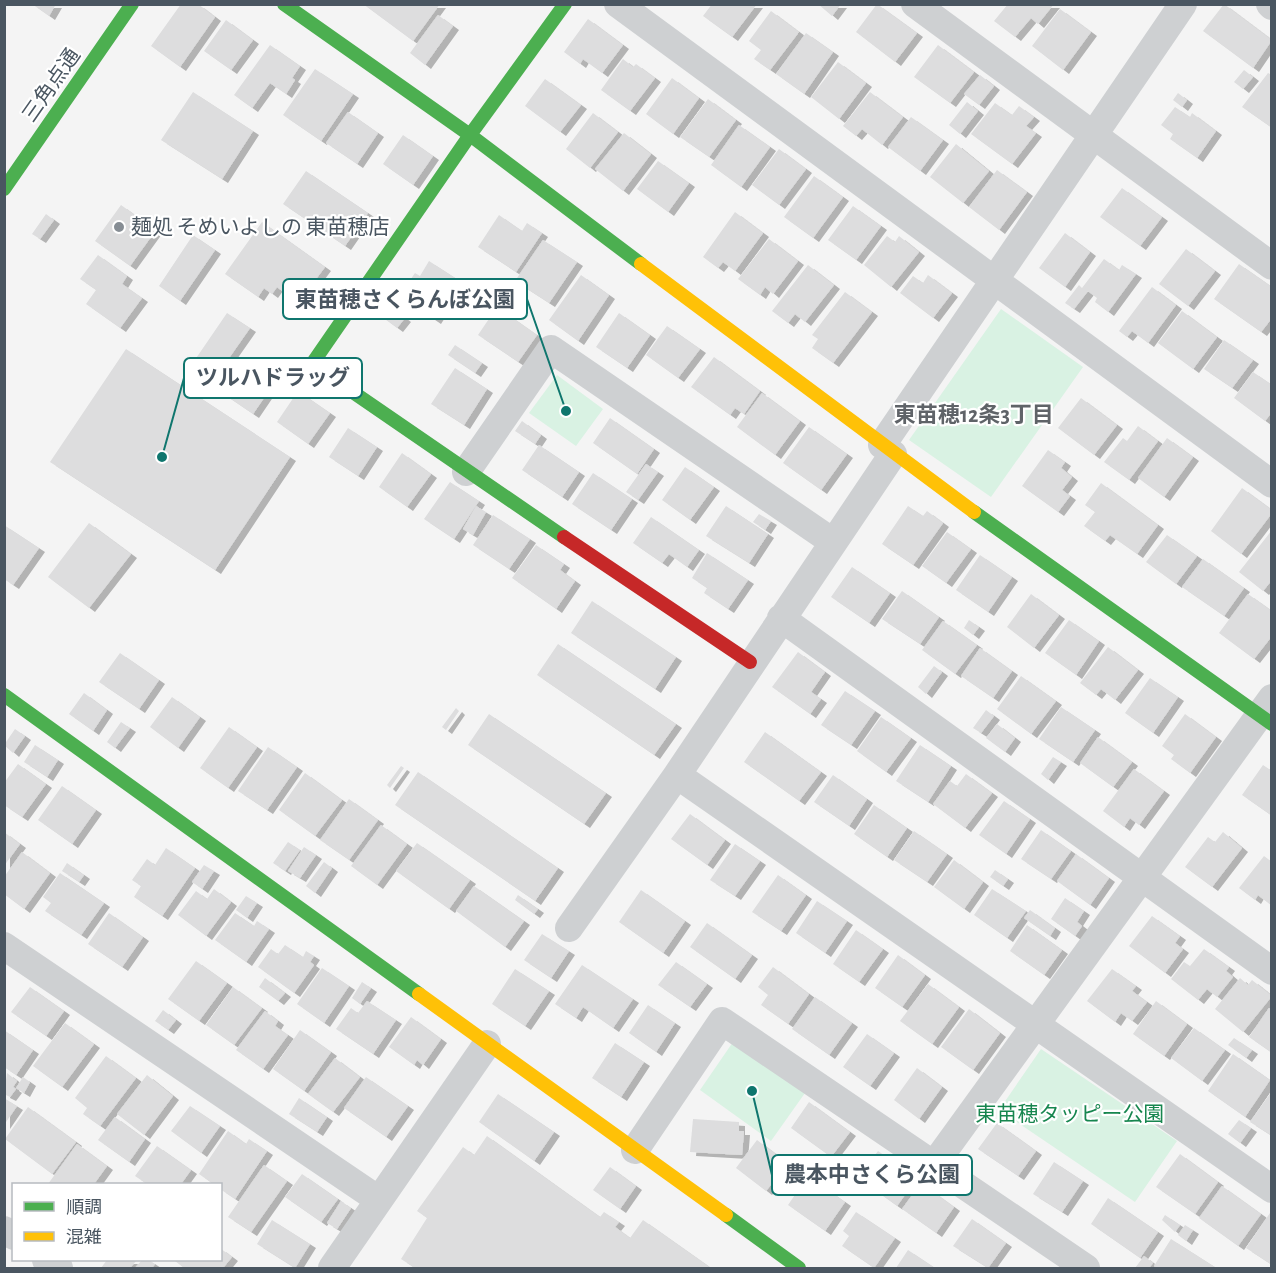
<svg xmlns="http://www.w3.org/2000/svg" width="1276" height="1273" viewBox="0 0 1276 1273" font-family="'Alegreya Sans','Noto Sans JP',sans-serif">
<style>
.green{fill:#d9f2e3}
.building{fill:#ddddde;filter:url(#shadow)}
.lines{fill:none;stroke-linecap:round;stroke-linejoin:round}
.street{stroke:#ced0d2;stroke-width:28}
.fast{stroke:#4caf50;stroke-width:14}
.slow{stroke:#ffc107;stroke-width:14}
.jam{stroke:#c62828;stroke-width:14}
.poi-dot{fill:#868d94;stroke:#fff;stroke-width:2}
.labels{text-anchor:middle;stroke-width:4.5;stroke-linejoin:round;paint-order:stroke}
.street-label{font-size:21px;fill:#4a5661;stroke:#fff}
.poi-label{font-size:21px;fill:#4a5661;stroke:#fff;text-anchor:start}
.park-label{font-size:21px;fill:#17864f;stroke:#fff}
.neighbourhood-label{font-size:22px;font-weight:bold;fill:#5f6368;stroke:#fff}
.leader{fill:none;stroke:#0f766e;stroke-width:2}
.callout-dot{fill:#0f766e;stroke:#fff;stroke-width:2}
.callout{fill:#fff;stroke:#0f766e;stroke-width:2}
.callout-label{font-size:22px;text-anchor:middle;font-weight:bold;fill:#4a5661}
</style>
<defs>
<filter id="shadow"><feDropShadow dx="6" dy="4" stdDeviation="0" flood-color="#0004"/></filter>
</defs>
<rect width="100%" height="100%" fill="#f4f4f4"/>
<path class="green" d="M1001,309L1083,367L991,497L909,440Z
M557,375L603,409L576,446L529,413Z
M733,1042L805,1093L771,1141L700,1090Z
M1041,1049L1177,1141L1135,1202L999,1110Z"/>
<path class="building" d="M32,4H56L49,16Z
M181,4H198L215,17L180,67L151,46Z
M363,4H440L413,41Z
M712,4H757L732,37L703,16Z
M818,4H841L832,16Z
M877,4L917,33L895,62L856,32Z
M1008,4H1054L1038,24L1031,18L1015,37L994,21Z
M1224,4L1272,40L1253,68L1203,31Z
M1060,9L1091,32L1063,70L1032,46Z
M771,11L799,32L770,70L754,59L761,50L749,41Z
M438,15L453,26L425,65L410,53Z
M588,19L623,45L602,73L583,59L580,64L564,52Z
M226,20L253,40L231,70L204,51Z
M806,33L833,52L804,94L776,74Z
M270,45L300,66L292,78L295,80L286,94L270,83L252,108L234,95Z
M938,45L974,72L950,103L914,77Z
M623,59L633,67L636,64L655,78L630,111L601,90Z
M838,62L866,83L839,119L811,97Z
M315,69L353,94L321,141L283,115Z
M1244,70L1253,77L1243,89L1234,82Z
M1268,73L1272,75V128L1242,107Z
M980,75L994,86L979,105L964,94Z
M672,78L699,98L673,134L646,114Z
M545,79L581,105L560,132L525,106Z
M193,92L253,131L222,179L161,140Z
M870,92L903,117L882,145L862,129L856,136L843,126Z
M1178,93L1187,100L1182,107L1173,100Z
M708,99L736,120L709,157L680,137Z
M967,102L978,111L960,134L949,125Z
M995,103L1012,115L1019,106L1034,117L1026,126L1036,133L1012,164L971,134Z
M1175,107L1190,117L1192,113L1216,131L1197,158L1170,139L1173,134L1161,125Z
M348,112L378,133L357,164L326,143Z
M593,113L618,132L590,168L566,149Z
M911,117L943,140L920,171L888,147Z
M739,125L770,147L741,187L711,165Z
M624,133L651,154L623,191L595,169Z
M403,135L433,156L413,185L383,164Z
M956,144L989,171L963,203L930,177Z
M779,149L806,169L779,205L752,185Z
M658,161L689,183L668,212L637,189Z
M997,170L1027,192L999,230L969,207Z
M306,171L368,213L345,246L283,204Z
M814,176L843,197L813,238L784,217Z
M1122,188L1162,217L1140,246L1100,217Z
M121,205L156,230L130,266L95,241Z
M853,206L881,226L856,260L828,240Z
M735,212L763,233L735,271L723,262L718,268L703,257Z
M46,214L54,220L40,239L32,234Z
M499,215L522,231L527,223L542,233L516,272L478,247Z
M262,222L325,267L298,303L277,287L272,294L264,288L258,297L225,274Z
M1065,233L1090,252L1065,287L1039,268Z
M193,235L215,250L180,301L159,286Z
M887,236L895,242L899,236L919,252L891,287L864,265Z
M769,239L798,261L773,294L765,287L760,295L738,279Z
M543,240L577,262L549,303L515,281Z
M1186,249L1215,271L1188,306L1159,284Z
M98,255L127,276L122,284L142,298L120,328L86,304L96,290L80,279Z
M1104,259L1119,270L1122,265L1136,274L1108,312L1095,302L1097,298L1088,291L1074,309L1065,303L1079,285L1082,288Z
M429,261L460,281L435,320L404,299L411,290L406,286L415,273L420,276Z
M1239,264L1272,287V318L1261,332L1214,299Z
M808,265L834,285L805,322L795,314L788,323L772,311Z
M581,275L609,295L578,341L549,320Z
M928,275L952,293L933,318L900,293L913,276L923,283Z
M1152,287L1176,305L1148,343L1132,331L1127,337L1119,331Z
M845,292L872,312L833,363L812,348L818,339L812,335Z
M381,300L405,318L397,328L374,311Z
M497,307L537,335L518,362L478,335Z
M1182,311L1217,337L1193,369L1158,343Z
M227,313L250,328L229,358L272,386L253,414L188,370Z
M619,313L650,335L627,368L596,347Z
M667,326L700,349L678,378L646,355Z
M1224,340L1253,360L1232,388L1204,369Z
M455,345L482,363L475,373L448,355Z
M126,349L290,457L215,570L50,462Z
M714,357L760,391L744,414L735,408L730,415L691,387Z
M455,368L487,389L464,425L431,404Z
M1253,372L1272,385V412L1265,421L1234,398Z
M298,391L330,413L308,444L277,422Z
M762,393L800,421L775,455L737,427Z
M1081,398L1117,425L1094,455L1058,428Z
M610,418L654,449L637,474L593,443Z
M522,421L541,435L535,444L515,431Z
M1138,426L1158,441L1129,480L1104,462L1123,438L1127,441Z
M809,427L847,454L821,490L783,463Z
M348,428L377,447L358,476L329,457Z
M1167,438L1193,457L1164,497L1138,478Z
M539,445L579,472L562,497L522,470Z
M1048,450L1065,462L1061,468L1072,477L1062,490L1070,496L1058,512L1022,486Z
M402,453L431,474L407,507L379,487Z
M646,464L658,472L638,500L626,492Z
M685,467L714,487L690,520L662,500Z
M593,473L632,499L611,530L572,504Z
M450,482L479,501L454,539L424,519Z
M1101,483L1158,525L1137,554L1110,535L1105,541L1084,526L1095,512L1085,505Z
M1242,488L1272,510V513L1241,554L1211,531Z
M476,506L486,512L473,535L463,529Z
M726,506L768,534L749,563L706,536Z
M908,506L923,516L927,511L943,523L913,565L882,544Z
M759,514L771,521L765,530L753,522Z
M493,515L530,539L509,569L473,545Z
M651,517L699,550L687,567L669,554L662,563L633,543Z
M89,523L131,554L89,608L48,577Z
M4,525L39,548L13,585L4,579Z
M1272,530V580L1263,591L1239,572Z
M947,532L971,549L946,583L922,566Z
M1167,535L1197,556L1176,584L1146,562Z
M536,545L564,564L560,570L575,581L556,609L512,578Z
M707,553L748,580L728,609L704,593L707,588L692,578Z
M980,555L1012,577L988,612L956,590Z
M1203,559L1244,588L1224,616L1182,587Z
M852,567L890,593L869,623L831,597Z
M902,591L939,617L920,644L882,619Z
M1031,594L1059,615L1034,648L1007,627Z
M1248,594L1272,611V636L1254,659L1219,633Z
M592,601L676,657L655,689L571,633Z
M969,620L979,627L973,635L964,628Z
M1069,620L1099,641L1076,675L1045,653Z
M943,621L977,645L955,674L922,650Z
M558,644L676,724L654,755L537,675Z
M1108,647L1138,670L1115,700L1101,689L1096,695L1080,683Z
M980,648L1012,671L993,698L961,676Z
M798,652L825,672L811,692L821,699L810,714L772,687Z
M120,653L159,680L139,709L99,682Z
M934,666L942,672L926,694L918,687Z
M1021,676L1056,701L1031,734L997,709Z
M1150,678L1178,697L1153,733L1125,713Z
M845,691L875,711L851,745L821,725Z
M84,693L107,710L93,731L69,714Z
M172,697L200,717L178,748L150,727Z
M1061,707L1095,730L1073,762L1039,739Z
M456,708L459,711L446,730L442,727Z
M986,710L994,716L981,733L973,728Z
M489,714L606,793L584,824L468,745Z
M1185,714L1216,737L1190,773L1171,759L1174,755L1162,746Z
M881,717L911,738L886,772L857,751Z
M121,722L130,728L115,748L107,742Z
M997,724L1015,738L1005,752L986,738Z
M229,727L257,747L228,788L200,768Z
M15,729L25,736L13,753L4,745Z
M765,732L821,772L799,801L744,762Z
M1098,737L1132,762L1113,787L1080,763Z
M35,745L58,760L47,777L24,762Z
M920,745L951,766L928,802L896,781Z
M268,747L297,767L267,810L238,791Z
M1053,757L1061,762L1048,780L1041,774Z
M18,764L46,784L22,817L4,805V783Z
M1263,765L1272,771V816L1242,795Z
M401,766L404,768L390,788L387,785Z
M1134,769L1164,791L1139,825L1130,818L1124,827L1103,811Z
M418,772L558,868L535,901L395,805Z
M305,773L342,800L315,836L279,810Z
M966,774L992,793L965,828L933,804L950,781L957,786Z
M833,775L867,799L849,826L814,802Z
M62,786L96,810L72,844L38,820Z
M349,799L378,820L349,860L320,840Z
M1004,801L1030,819L1006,854L979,835Z
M874,805L907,828L887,857L854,834Z
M690,814L725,840L707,865L671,839Z
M381,825L407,844L377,885L351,866Z
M1041,830L1071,851L1051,879L1021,859Z
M914,831L947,854L927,882L894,860Z
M4,832L20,844L4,866Z
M1223,832L1242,848L1212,887L1185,867L1208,837L1215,842Z
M288,842L300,850L285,871L273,863Z
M417,843L470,880L449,909L396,871Z
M735,844L760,861L735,896L710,880Z
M304,847L316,855L300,878L288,871Z
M166,848L195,868L162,916L134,897L141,886L132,880L147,859L155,865Z
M22,852L50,873L24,909L4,894V877Z
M1076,854L1109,878L1090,905L1057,881Z
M1264,856L1272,862V906L1258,895L1255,900L1239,888Z
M954,860L983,882L964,909L934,887Z
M324,862L332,868L315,893L306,886Z
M67,863L84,875L79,882L62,871Z
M204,865L214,871L202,889L192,882Z
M995,870L1008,879L1003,886L990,877Z
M60,873L104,903L81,935L45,911L51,903L43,897Z
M778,875L806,895L781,931L752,912Z
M474,886L524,921L505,947L456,911Z
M214,889L231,902L206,936L178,915L196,891L207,899Z
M992,889L1026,911L1007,938L974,915Z
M641,890L685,921L663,953L619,922Z
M518,895L538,909L534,914L515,900Z
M246,896L257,903L247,918L236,910Z
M1065,898L1084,911L1077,922L1082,926L1075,936L1051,919Z
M817,901L847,921L825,953L796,933Z
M1030,910L1055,928L1050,936L1024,918Z
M109,913L143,937L122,967L88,944Z
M235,913L254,926L257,921L269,929L246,962L215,940Z
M1152,916L1180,936L1175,943L1183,949L1165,973L1129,946Z
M707,923L752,955L735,979L690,947Z
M1027,925L1062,950L1044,975L1010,951Z
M856,930L883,949L859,982L833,964Z
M542,934L569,951L551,978L524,960Z
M285,945L303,957L306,951L314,956L310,962L314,965L294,993L258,967L271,949L278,954Z
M1204,949L1229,967L1226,971L1233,977L1217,997L1207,989L1198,1000L1171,979L1184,962L1190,966Z
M898,955L925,975L902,1007L875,988Z
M196,961L227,983L199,1021L168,999Z
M676,962L707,984L690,1007L658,985Z
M582,965L633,999L613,1028L583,1007L576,1018L555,1004Z
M773,967L809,994L788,1024L761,1005L768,995L758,987Z
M322,968L349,986L324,1023L297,1004Z
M515,969L549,991L525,1026L492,1004Z
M1112,969L1136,986L1132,991L1147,1002L1132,1021L1121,1013L1115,1022L1087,1001Z
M265,978L285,993L278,1001L259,987Z
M1240,978L1248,985L1252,980L1272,996L1243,1032L1215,1009Z
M362,982L371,988L360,1004L352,998Z
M928,984L959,1007L932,1044L900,1021Z
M30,987L64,1011L46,1036L11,1012Z
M233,987L262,1008L234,1045L206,1025Z
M815,997L852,1023L829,1055L792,1029Z
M367,1001L396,1020L373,1054L336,1029L351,1008L358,1013Z
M1156,1001L1187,1024L1164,1056L1133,1034Z
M648,1005L675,1023L656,1052L629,1033Z
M1269,1008L1272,1010V1053L1249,1037Z
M969,1009L1000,1033L973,1070L941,1047Z
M163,1010L176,1020L168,1030L155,1021Z
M265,1011L278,1021L275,1026L288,1035L263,1069L236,1050Z
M411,1017L441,1039L423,1065L417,1060L414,1065L389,1047Z
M65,1023L94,1044L62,1087L33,1066Z
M1194,1028L1225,1050L1202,1081L1171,1058Z
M4,1030L33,1050L16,1075L4,1067Z
M300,1030L331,1052L304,1091L273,1069Z
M867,1034L894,1053L870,1086L843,1067Z
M1234,1038L1252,1050L1246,1058L1228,1045Z
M615,1043L644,1062L621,1097L592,1078Z
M1233,1054L1270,1080L1245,1117L1208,1091Z
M106,1056L136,1078L100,1126L83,1114L87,1108L75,1098Z
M335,1058L360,1077L333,1112L308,1094Z
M917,1068L942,1087L919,1119L894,1100Z
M7,1073L17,1081L13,1087L16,1089L10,1097L4,1094Z
M147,1075L173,1096L144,1135L117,1114Z
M23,1077L30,1082L24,1093L16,1088Z
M366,1077L408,1106L386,1137L344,1108Z
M1272,1091V1136L1250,1122Z
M498,1094L554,1132L534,1161L479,1122Z
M4,1098L17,1106L4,1125Z
M299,1098L327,1117L317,1132L289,1114Z
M809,1102L850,1132L831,1157L791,1128Z
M190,1106L220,1126L201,1153L171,1131Z
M28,1107L76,1142L52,1174L5,1139Z
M115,1117L145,1139L129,1162L98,1140Z
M693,1119L739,1122V1131H744L742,1155L690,1152Z
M1239,1120L1251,1128L1240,1143L1228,1134Z
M997,1123L1036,1151L1018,1176L978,1149Z
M228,1131L246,1144L249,1139L267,1151L235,1199L220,1189V1184H213L199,1174Z
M487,1136L600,1217L604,1212L619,1222L615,1227L630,1238L643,1220L711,1268H415L401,1259L427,1218L417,1211L463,1147L474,1155Z
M757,1140L788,1163L766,1191L736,1168Z
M77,1144L107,1166L94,1184H48Z
M157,1146L191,1170L181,1184H147L135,1176Z
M878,1151L917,1178L897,1206L858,1178Z
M1180,1154L1218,1182L1195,1214L1156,1187Z
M1054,1162L1083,1181L1062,1212L1033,1194Z
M264,1165L287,1181L251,1232L228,1217Z
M610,1167L636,1186L620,1209L593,1190Z
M302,1174L338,1199L321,1222L285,1197Z
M808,1176L845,1202L825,1231L788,1205Z
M921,1183L954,1207L936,1233L902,1209Z
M1222,1186L1261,1214L1238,1246L1199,1218Z
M1108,1198L1158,1232L1140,1258L1091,1224Z
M341,1201L351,1208L337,1229L327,1223Z
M856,1212L895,1238L874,1268L842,1246L849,1236L843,1231Z
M1270,1213L1272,1214V1265L1246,1248Z
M1165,1215L1180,1225L1175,1232L1162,1220Z
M972,1219L1006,1243L988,1268L953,1246Z
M272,1220L310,1244L295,1268L257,1244Z
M1185,1225L1193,1230L1186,1241L1178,1235Z
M1171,1239L1215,1267L1214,1268H1157L1154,1266Z
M220,1248L232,1257L223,1268H184L175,1261L220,1260Z
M908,1250L935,1268H896Z
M1144,1256L1153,1263L1149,1268H1135Z
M107,1260H137L130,1268H101Z
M142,1260H149L155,1264L152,1268H135Z"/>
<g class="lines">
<path class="street" d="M618,4L1272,484
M915,4L1272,266
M1270,4L1272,6
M882,445L1183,4
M466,472L551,349L833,542
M781,618L1272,971
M677,775L1272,1189
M569,928L677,775L893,454
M4,946L379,1200
M635,1150L722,1021L1086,1268
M933,1166L1272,698
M4,1230L14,1236
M46,1260L59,1268
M332,1268L487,1044"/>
<path class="fast" d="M284,4L470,135L641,264
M4,189L132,4
M974,512L1272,724
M564,537L312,364L470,135L565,4
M4,695L419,994
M726,1215L799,1268"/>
<path class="slow" d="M641,264L974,512
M419,994L726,1215"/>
<path class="jam" d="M564,537L750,662"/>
</g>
<circle class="poi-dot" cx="119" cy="227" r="6"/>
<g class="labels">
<g class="street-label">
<text transform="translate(51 85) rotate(-55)" y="7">三角点通</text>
</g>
<g class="poi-label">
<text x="131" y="234">麺処 そめいよしの 東苗穂店</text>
</g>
<g class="park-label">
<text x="1070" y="1121">東苗穂タッピー公園</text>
</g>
<g class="neighbourhood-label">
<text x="974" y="422">東苗穂12条3丁目</text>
</g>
</g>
<path class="leader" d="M566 411L527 299M162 457L184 378M752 1091L772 1175"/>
<g class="callout-dot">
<circle cx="566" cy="411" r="6"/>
<circle cx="162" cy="457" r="6"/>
<circle cx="752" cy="1091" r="6"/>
</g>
<g class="callout">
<rect x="283" y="279" width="244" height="40" rx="6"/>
<rect x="184" y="358" width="178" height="40" rx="6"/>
<rect x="772" y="1155" width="200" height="40" rx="6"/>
</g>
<g class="callout-label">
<text x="405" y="307">東苗穂さくらんぼ公園</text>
<text x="273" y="385">ツルハドラッグ</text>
<text x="872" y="1182">農本中さくら公園</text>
</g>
<rect width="1276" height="1273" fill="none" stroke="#4a5661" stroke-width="12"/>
<rect x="12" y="1183" width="210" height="78" fill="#ffffff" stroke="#b7bbc0" stroke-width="1.5"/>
<rect x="24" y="1202" width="30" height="9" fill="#4caf50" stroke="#b7bbc0" stroke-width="1.5"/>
<text x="66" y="1213" font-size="18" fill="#4a5661">順調</text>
<rect x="24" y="1232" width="30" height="9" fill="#ffc107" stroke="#b7bbc0" stroke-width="1.5"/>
<text x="66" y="1243" font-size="18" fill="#4a5661">混雑</text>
</svg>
